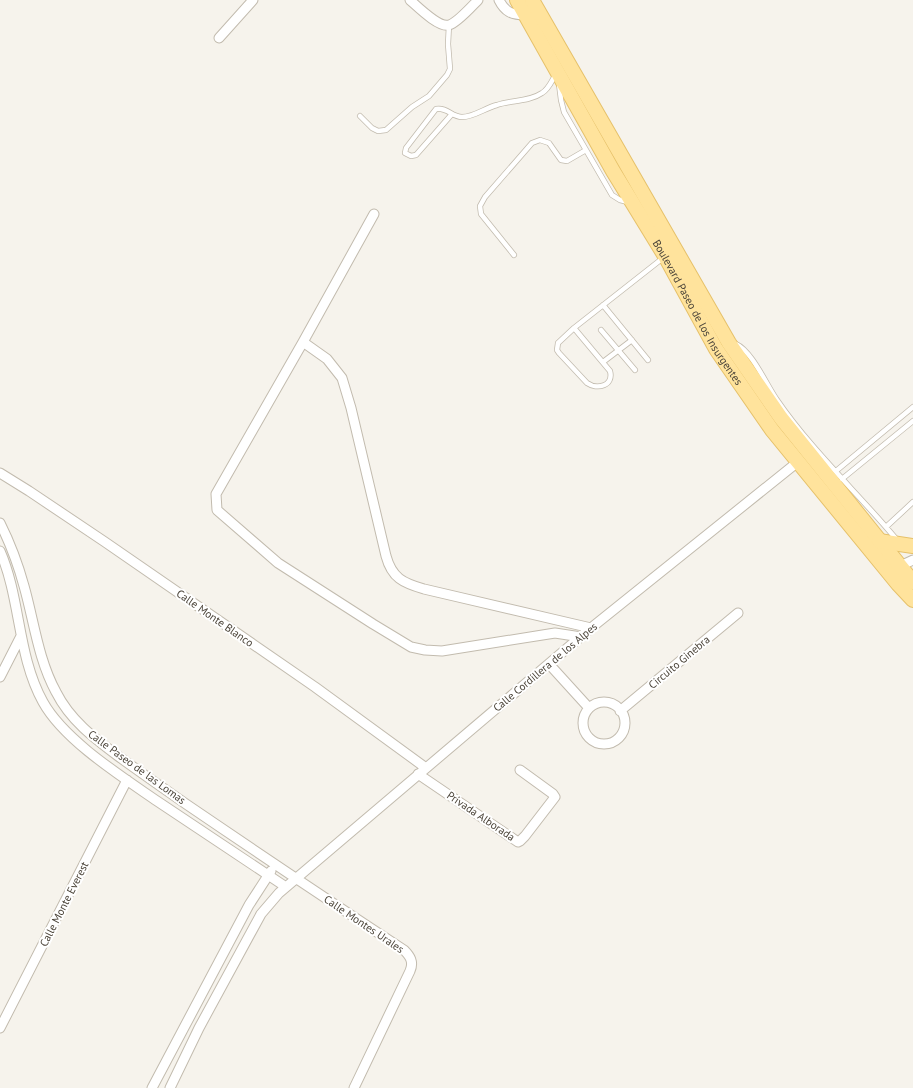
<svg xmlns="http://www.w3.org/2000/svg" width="913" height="1088" viewBox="0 0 913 1088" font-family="'PT Sans',sans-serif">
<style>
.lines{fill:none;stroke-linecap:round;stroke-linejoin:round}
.service-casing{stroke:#c2bbae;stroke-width:6}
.minor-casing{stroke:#c2bbae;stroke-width:11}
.primary-casing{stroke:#e6c16a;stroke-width:16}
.service{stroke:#fff;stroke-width:4.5}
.minor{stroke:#fff;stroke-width:9}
.primary{stroke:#ffe39c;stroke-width:14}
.labels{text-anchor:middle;stroke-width:4;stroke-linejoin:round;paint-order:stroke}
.street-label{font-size:11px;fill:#4b4439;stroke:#fff}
</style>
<rect width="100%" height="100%" fill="#f6f3ec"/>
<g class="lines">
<g class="service-casing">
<path id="service" d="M559,84L561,100L564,112L586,150L612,195L620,200L628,202
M452,114L416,155L411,156L405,153L406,148L436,109C447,107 452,117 462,117C474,117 485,108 497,105C511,100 529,102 542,93C549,89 552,80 556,74
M360,116L372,128L378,131L386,130L412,107L429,96L447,75L450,69L448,44L449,25
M514,255L481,214L480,206L485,197L532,143L540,140L549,143L561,160L567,161L586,150
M603,305L648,360
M574,328L610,371C614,386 597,390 587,383L559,353L557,350L558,343L574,328L663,258
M601,330L635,370
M736,344C752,351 767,386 777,400C812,451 858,493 897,540
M603,362L632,340
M836,471L913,407
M842,479L913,421
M886,527L913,502"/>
</g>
<g class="minor-casing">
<path id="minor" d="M410,0C418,7 439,28 449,25C457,23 472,6 478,0
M499,0C505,12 512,15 525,15
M219,38L253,0
M374,214L303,342L216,494L217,510L278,563L373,624L411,647L425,650L442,651L555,633L581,637
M303,342L327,359L342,378L351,408L386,556C392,578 403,583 424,589L591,628
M0,473L29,491L105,542L315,687L426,768
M0,523C10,543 18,564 24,586C34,621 38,659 56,692C70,720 94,738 118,756C140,772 163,788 186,804C258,853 331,902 404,950C410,956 414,962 410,971L354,1088
M0,551C21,599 17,655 43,702C64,740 121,776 157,801C200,830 243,858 286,887
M896,568L913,560
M549,664L589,708
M0,677L21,636
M583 723a21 21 0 1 1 42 0a21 21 0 1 1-42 0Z
M620,711L738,613
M418,774L518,842L520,841L525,836L555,797L553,794L520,770
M0,1028L127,780
M152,1088L249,905L271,871
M170,1088L199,1028L261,914L279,893L591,628L799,461"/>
</g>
<g class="primary-casing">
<g id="primary">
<path id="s1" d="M517,0L613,171L665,256L716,349L772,430L898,584L913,600"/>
<path d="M532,0L729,343L781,418L913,582"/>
<path d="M879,541L913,546"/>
</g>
</g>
<use href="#service" class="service"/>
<use href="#minor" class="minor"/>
<use href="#primary" class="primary"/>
</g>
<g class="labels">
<g class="street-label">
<text dy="4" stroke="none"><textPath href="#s1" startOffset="361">Boulevard Paseo de los Insurgentes</textPath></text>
<text transform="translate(215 618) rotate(35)" y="4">Calle Monte Blanco</text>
<text transform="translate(679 662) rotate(-40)" y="4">Circuito Ginebra</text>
<text transform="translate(545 667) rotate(-40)" y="4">Calle Cordillera de los Alpes</text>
<text transform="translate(137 767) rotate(36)" y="4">Calle Paseo de las Lomas</text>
<text transform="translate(481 816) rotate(34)" y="4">Privada Alborada</text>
<text transform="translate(64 904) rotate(-63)" y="4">Calle Monte Everest</text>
<text transform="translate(364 924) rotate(34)" y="4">Calle Montes Urales</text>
</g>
</g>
</svg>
